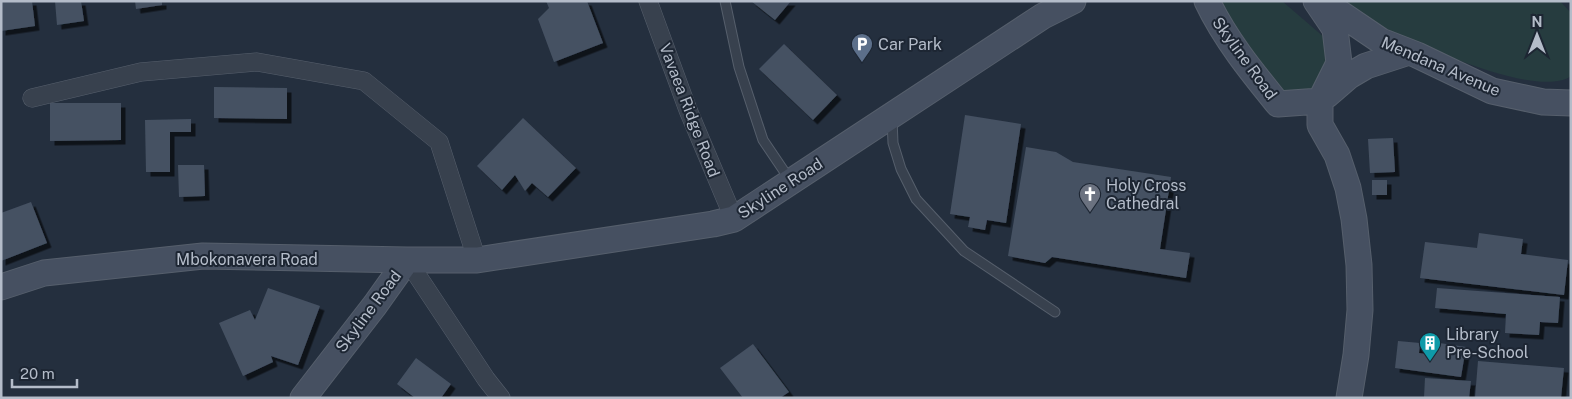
<svg xmlns="http://www.w3.org/2000/svg" width="1572" height="399" viewBox="0 0 1572 399" font-family="'Public Sans',sans-serif">
<style>
.green{fill:#263c3f}
.building{fill:#455162;filter:url(#shadow)}
.lines{fill:none;stroke-linecap:round;stroke-linejoin:round}
.lane-casing{stroke:#565f6c;stroke-width:11}
.street-casing{stroke:#565f6c;stroke-width:19}
.secondary-casing{stroke:#565f6c;stroke-width:27}
.lane{stroke:#38414e;stroke-width:9}
.street{stroke:#38414e;stroke-width:18}
.secondary{stroke:#465061;stroke-width:25}
.labels{text-anchor:middle;stroke-width:4;stroke-linejoin:round;paint-order:stroke}
.poi-label{font-size:16px;fill:#b4bcc9;stroke:#1d2633;text-anchor:start}
.street-label{font-size:16px;fill:#b4bcc9;stroke:#1d2633}
</style>
<defs>
<filter id="shadow"><feDropShadow dx="4.5" dy="4.5" stdDeviation="0" flood-color="#0009"/></filter>
</defs>
<rect width="100%" height="100%" fill="#242f3e"/>
<path class="green" d="M1217,1H1282L1325,38L1332,48L1324,79L1306,95L1277,90Z
M1344,1H1560L1571,13V76C1539,99 1426,48 1393,32C1376,23 1360,11 1344,1Z"/>
<path class="building" d="M1,1H32L35,26L1,31Z
M55,1H81L84,21L57,25Z
M135,1H162V5L136,9Z
M546,1H587L603,43L554,62L538,19L549,8Z
M751,1H791L775,20Z
M784,44L837,95L813,120L759,69Z
M214,87L287,88V119L214,118Z
M50,103H121V140L50,141Z
M965,115L1021,124L1006,223L987,220L985,230L968,227L970,217L950,214Z
M523,118L576,168L548,197L532,183L525,191L515,175L502,190L477,166Z
M191,119V132H170V172H146L145,120Z
M1393,138L1395,172L1370,173L1368,139Z
M1026,147L1056,152L1073,162L1171,177L1160,249L1190,253L1186,278L1052,257L1045,263L1008,256Z
M178,165H204L205,196L179,197Z
M1372,180H1387V195H1372Z
M31,202L47,243L1,261V213Z
M1479,233L1523,239L1521,254L1568,260L1564,295L1420,278L1425,242L1477,248Z
M268,288L320,306L298,365L271,356L273,362L243,376L219,323L250,310L255,320Z
M1437,288L1560,297L1558,323L1540,322L1539,335L1505,333L1506,314L1435,308Z
M1398,341L1420,343L1419,353L1432,355L1433,342L1466,347L1461,377L1395,368Z
M753,344L789,392L780,398H743L720,368Z
M416,358L451,384L441,398H415L397,384Z
M1478,361L1564,368L1561,398H1475Z
M1425,378L1471,381L1469,398H1424Z"/>
<g class="lines">
<g class="lane-casing">
<path id="lane" d="M725,1L739,67L763,140L790,180
M892,119L893,143L901,169L916,199L964,251L1055,312"/>
</g>
<g class="street-casing">
<path id="street" d="M648,1L688,110L734,219
M32,98L141,72L257,62L364,81L439,142L477,260
M407,260L486,379L501,398"/>
</g>
<g class="secondary-casing">
<path id="secondary" d="M1207,1C1225,39 1252,72 1278,104L1320,101
M1316,1L1335,29L1339,63L1320,101V125L1337,155L1348,188L1354,219L1359,265L1360,310L1356,355L1349,398
M1325,3L1381,41L1417,55L1492,91L1543,102L1571,103
M1327,95L1349,76L1366,66L1409,52
M1,287L44,273L203,256L407,260
M303,398L375,305L407,260H477L713,224L734,219L1043,16L1073,1"/>
</g>
<use href="#lane" class="lane"/>
<use href="#street" class="street"/>
<use href="#secondary" class="secondary"/>
</g>
<defs>
<g id="parking-pin" transform="scale(1.125)"><path d="M0 17L-7.5 6A9.5 9.5 0 1 1 7.5 6Z" fill="#5c6f8a" stroke="#1d2633"/><path d="M-3.5-5.5H1a3.5 3.5 0 0 1 0 7H-1V5.5H-3.5ZM-1-3.4V-.6H.8a1.4 1.4 0 0 0 0-2.8Z" fill="#fff"/></g>
<g id="church-pin" transform="scale(1.125)"><path d="M0 17L-7.5 6A9.5 9.5 0 1 1 7.5 6Z" fill="#6b7280" stroke="#1d2633"/><path d="M-1.2-6h2.4v3.5h3.3v2.4h-3.3V6h-2.4V-.1h-3.3v-2.4h3.3Z" fill="#fff"/></g>
<g id="building-pin" transform="scale(1.125)"><path d="M0 17L-7.5 6A9.5 9.5 0 1 1 7.5 6Z" fill="#0f9aa8" stroke="#1d2633"/><path d="M-4-6H4V6H1V3H-1V6H-4ZM-2.5-4.3h1.7v1.8h-1.7ZM.8-4.3h1.7v1.8H.8ZM-2.5-1h1.7V.8h-1.7ZM.8-1h1.7V.8H.8Z" fill="#fff"/></g>
</defs>
<g fill-rule="evenodd">
<use href="#parking-pin" x="862" y="44"/>
<use href="#church-pin" x="1090" y="194"/>
<use href="#building-pin" x="1430" y="343"/>
</g>
<g class="labels">
<g class="poi-label">
<text x="878" y="50">Car Park</text>
<text x="1106" y="191">Holy Cross<tspan x="1106" dy="18">Cathedral</tspan></text>
<text x="1446" y="340">Library<tspan x="1446" dy="18">Pre-School</tspan></text>
</g>
<g class="street-label">
<text transform="translate(1245 58) rotate(54)" y="6">Skyline Road</text>
<text transform="translate(1441 66) rotate(23)" y="6">Mendana Avenue</text>
<text transform="translate(690 110) rotate(69)" y="6">Vavaea Ridge Road</text>
<text transform="translate(780 188) rotate(-33)" y="6">Skyline Road</text>
<text x="247" y="265">Mbokonavera Road</text>
<text transform="translate(368 311) rotate(-53)" y="6">Skyline Road</text>
</g>
</g>
<rect width="1572" height="399" fill="none" stroke="#b4bcc9" stroke-width="5"/>
<g transform="translate(1537 35)" stroke="#1d2633" stroke-width="4" paint-order="stroke">
<path d="M0-4L9 19L0 12L-9 19Z" fill="#b4bcc9"/>
<text y="-8" font-size="14" font-weight="bold" text-anchor="middle" fill="#b4bcc9">N</text>
</g>
<path d="M12 379v8h65v-8" fill="none" stroke="#b4bcc9" stroke-width="2.5"/>
<text x="20" y="379" font-size="15" fill="#b4bcc9" stroke="#1d2633" stroke-width="4" paint-order="stroke">20 m</text>
</svg>
